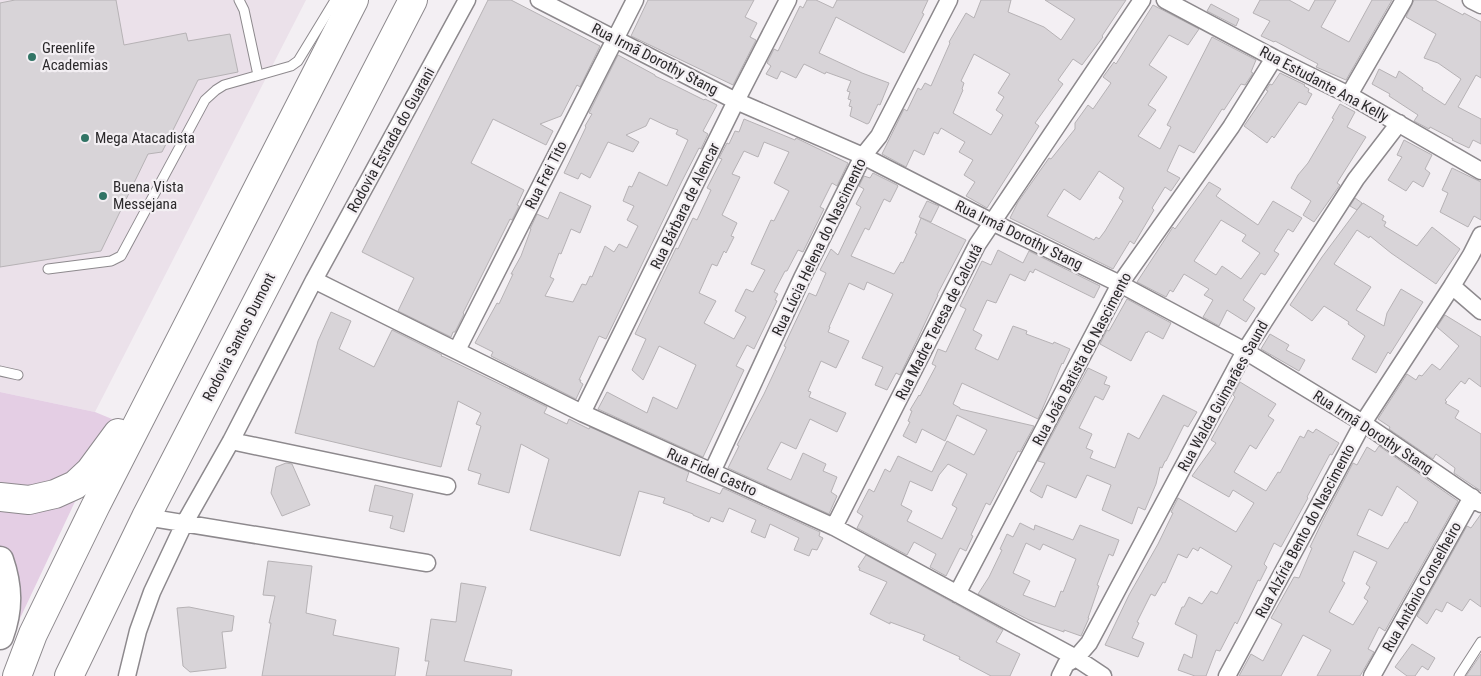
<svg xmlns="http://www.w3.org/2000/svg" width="1481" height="676" viewBox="0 0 1481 676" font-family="'Roboto Condensed',sans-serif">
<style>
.built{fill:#ebe1ea}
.green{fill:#e4cee4}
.building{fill:#d8d4d8;stroke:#b6b2b5;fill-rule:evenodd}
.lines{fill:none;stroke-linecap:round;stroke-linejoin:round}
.lane-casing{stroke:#8d898d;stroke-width:11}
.street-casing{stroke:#8d898d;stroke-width:19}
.primary-casing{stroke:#8d898d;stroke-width:29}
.highway-casing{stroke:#8d898d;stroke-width:30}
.lane{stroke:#fff;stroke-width:9}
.street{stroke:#fff;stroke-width:16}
.primary{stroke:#fff;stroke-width:26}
.highway{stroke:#fff;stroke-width:28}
.poi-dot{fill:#317465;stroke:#f3eff3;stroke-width:2}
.labels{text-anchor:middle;stroke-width:4.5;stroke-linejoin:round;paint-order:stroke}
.poi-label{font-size:15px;fill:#2b292b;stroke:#f3eff3;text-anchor:start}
.street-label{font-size:15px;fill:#2b292b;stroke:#f3eff3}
</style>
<rect width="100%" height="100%" fill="#f3eff3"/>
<path class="built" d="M0,0H306L95,412L0,392Z"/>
<path class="green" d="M0,392L95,412L112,419L95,450L58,485L0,491Z
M80,491L7,646L4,552L0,547V508Z"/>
<path class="building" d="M15,0H116L124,45L186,33L188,41L230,34L238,72L198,80L162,152L148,154L101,251L0,267V3Z
M488,0H511L600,46L580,87L577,85L561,116L540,124L553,131L546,145L493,119L471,163L524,190L517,205L519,206L512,220L510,219L463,313L464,314L455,332H453L451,337L398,311L414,278L362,252Z
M648,0H754L745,17L757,23L750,37L756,40L733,85L631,36Z
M807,0H816L833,8L837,0H928L922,13L924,14L904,53L836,17L819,53L862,73L889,83L880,105L878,104L869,123L867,124L850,116L852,107L849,106L851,100L848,99L850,92L847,91L851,81L826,72L825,74L804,64L796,78L781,71L777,79L766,74L771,66L767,63L774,49L778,51L800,6L803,8Z
M981,0H1011L1008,12L1044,27L1061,40L1075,19L1045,0H1126L1102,36L1103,37L1082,65L1073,59L1058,80L1063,84L1035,123L1039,126L987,208L966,196L975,182L964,175L973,160L959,152L965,142L941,128L938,134L934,132L924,155L914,150L906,167L882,154L904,109L907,111L918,88L921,90L925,83L931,86L950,43L949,42L966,13L974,18ZM974,54L1010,74L998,93L1004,97L996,110L1003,115L991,135L953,113L963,90L962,89L964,83L961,81Z
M1260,0H1289L1309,11L1315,0H1336L1321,27L1349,42L1372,0H1392L1346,80L1316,67L1318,64L1275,41L1274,42L1261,36L1270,21L1253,13Z
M1414,0H1435L1463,15L1464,13L1481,22V78L1476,75L1458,107L1481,119V144L1473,140L1469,148L1452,140L1453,139L1430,127L1429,129L1414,121L1418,115L1389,96L1390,94L1372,84L1379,69L1396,78L1399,71L1423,88L1422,90L1445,105L1461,79L1438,63L1424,58L1436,34L1406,17Z
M1211,4L1239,19L1236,26L1207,11Z
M1153,5L1199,29L1188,45L1169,35L1149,65L1167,77L1148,105L1156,110L1138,136L1160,149L1171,127L1167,125L1212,37L1256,60L1251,72L1253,73L1245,85L1241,84L1224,110L1222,109L1194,153L1179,145L1167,171L1180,178L1171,191L1165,187L1152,208L1154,210L1134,244L1130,241L1113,269L1010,218L1018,202L1049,158L1051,159L1075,129V123L1088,105L1093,109L1111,83L1103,77L1114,62L1116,64ZM1099,171L1124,188L1119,198L1123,201L1105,231L1099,239L1096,237L1094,240L1047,216L1064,189L1080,200Z
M618,55L655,75V76L670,83L704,100L705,99L717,105L703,131L708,134L701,149L699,148L682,181L606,339L599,336L579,380H581L580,382L583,384L576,399L491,356L493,352L475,343L497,303L499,304L513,274H511L521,256L531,229H530L537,214L548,219L560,192L591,206L580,233L571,229L561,254L559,253L550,277L554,279L545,296L573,302L582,284L586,285L590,276L592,277L605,246L614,252L619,244L627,248L638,226L627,220L634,206L623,201L629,186L632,187L639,172L667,186L688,140L676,134L678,130L669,127L650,118L646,126L626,135L639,142L633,152L608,142L590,178L581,173L578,179L564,173L586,127L585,126L592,114L589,113Z
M1280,73L1305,85L1304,86L1309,89L1308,92L1312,94L1306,105L1299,102L1274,138L1272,136L1267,143L1244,126L1268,91L1266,90L1270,84L1272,85Z
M1340,104L1355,112L1347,127L1366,137L1337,183L1340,185L1314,222L1303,215L1311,201L1291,188L1298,175L1308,163L1334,119L1332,118Z
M744,119L795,140L796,138L848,163L837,186L832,183L820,207L824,209L803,252L798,250L787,271H785L774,292L778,294L775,300L777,301L754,349L747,345L736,366L744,370L703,457L598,409L607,392L647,413L653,397L677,409L696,365L659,346L643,380L632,370L646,339L635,334L676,248L678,249L693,218L697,220L711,190L707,188L722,159L719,158L727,143L729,144L735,131L739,132ZM764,142L789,152L774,183L789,191L774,221L771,220L751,264L765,270L753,292L746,289L735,311L746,317L734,339L704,323L716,301L699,293L712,264L717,266L724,251L726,253L734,237L731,236L737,223L722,215L740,177L732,174L744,151L758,157Z
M1404,140L1432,155L1425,169L1430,173L1423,187L1413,181L1406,191L1388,180L1402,157L1397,155Z
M1452,168L1481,182V220L1474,216L1468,227L1440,212L1448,193L1442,190Z
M873,173L897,185L898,186L890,202L884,199L869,230L865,228L851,256L894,274L901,262L903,263L917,234L915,233L921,218L966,240L937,295H938L918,338L900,375L896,373L887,390L875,385L883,367L862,358L893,294L867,282L864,290L849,283L829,327H830L828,332L849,341L836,368L821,361L808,391L811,392L809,397L846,413L837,432L810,419L796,449L781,442L767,469L791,480L803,453L826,464L823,471L837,477L831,492L837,496L829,514L728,468L739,446L737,445L764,394L786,347L784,346L809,293L816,296L826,273L820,270L831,249L838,255L861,207L856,204L864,189L859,186L864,176L870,178Z
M1209,182L1221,189L1216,196L1258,225L1273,201L1302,218L1293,232L1288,229L1274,251L1279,254L1265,275L1261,273L1243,300L1255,308L1246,322L1227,310L1219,326L1203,317L1213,300L1204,295L1209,289L1184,274L1173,292L1170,290L1166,297L1137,282L1173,227L1175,229ZM1221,220L1246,235L1242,241L1260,253L1241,279L1222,266L1216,275L1194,261Z
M1355,198L1362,203L1357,210L1363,203L1384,216L1382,220L1386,222L1384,226L1417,246L1432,227L1460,249L1436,284L1391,253L1370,236L1369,238L1357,230L1334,264L1371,287L1356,310L1384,326L1387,313L1401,289L1423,302L1390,354L1388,352L1376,373L1352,359L1365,336L1348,324L1349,322L1324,306L1312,321L1290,305L1322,257L1357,210L1350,206Z
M927,201L939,206L931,222L919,217Z
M998,250L1023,263L1029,251L1100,286L1094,298L1035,269L1033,273L1030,271L1025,281L1010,274L996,303L987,300L973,330L982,335L975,349L998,360L1013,326L1027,331L1026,334L1053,344L1054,342L1070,349L1063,364L1062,363L1038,419L962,383L953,404L960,408V409L1034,426L1020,452L1018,451L990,505L986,503L971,535L973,536L966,551L960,548L946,576L930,567L936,554L914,542L907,555L857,528L863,516L857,512L869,489L874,492L885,469L890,472L898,456L932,472L947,441L974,455L987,430L957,415L945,441L922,429L916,443L903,436L910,422L908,421L912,411L910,410L919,395L920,396L936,366L932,364L938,349L946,352L966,309L960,306L982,261L991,265ZM948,464L967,474L952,505L957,508L942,539L907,521L912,511L901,505L910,481L932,491L939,475Z
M1127,299L1171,323L1163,339L1148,331L1147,333L1146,332L1131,361L1100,344L1107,330L1109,331Z
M331,312L351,321L339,349L374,367L392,330L442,355L441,356L444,357L547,407L544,413L567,424L569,419L589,429L590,427L689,472L686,481L720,494L723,488L820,532L819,536L823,538L817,550L812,549L809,556L794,550L799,538L770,524L765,538L751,532L756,520L729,508L723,522L711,517L709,522L693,515V514L663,503L665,498L639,491L620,556L530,530L549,459L521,444L509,493L478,484L481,474L468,470L481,426L476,424L481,413L458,401L441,467L295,433L318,341Z
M1445,315L1481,337V387L1469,378L1465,384L1461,381L1445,400L1447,402L1445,403L1459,411L1455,418L1481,434V491L1454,473L1455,468L1436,454L1433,459L1389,429L1390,427L1378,419L1407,374L1416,380L1419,375L1422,376L1432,364L1440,370L1459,346L1437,327Z
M1270,334L1289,345L1286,350L1305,360L1299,371L1261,349Z
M1088,368L1107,377L1104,384L1110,386L1103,400L1095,396L1079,428L1092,434L1086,448L1093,451L1090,458L1115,468L1128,433L1139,439L1163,395L1197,412L1188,427L1184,425L1166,461H1165L1162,468L1160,467L1156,484L1145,510L1138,507L1132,524L1102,510L1111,485L1087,475L1076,498L1047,485L1042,498L1030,491L1045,463L1038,461Z
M1240,382L1276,404L1268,416L1274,420L1256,449L1250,445L1234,472L1266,491L1278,472L1280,473L1300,436L1304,438L1308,430L1313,433L1316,429L1339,443L1332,455L1330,454L1307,497L1308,498L1281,547L1274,543L1264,564L1267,567L1260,581L1258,580L1237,624L1235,622L1220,651L1216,650L1206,676H1195L1178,670L1184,654L1192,658L1197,635L1175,624L1182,607H1184L1189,597L1202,604L1211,591L1217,594L1232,566L1200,547L1198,551L1193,548L1187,558L1178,554L1165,583L1163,582L1155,596L1151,594L1137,622L1139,623L1132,638L1144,643L1138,657L1105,645L1129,595L1158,544L1173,513L1171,512L1178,498L1236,532L1254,503L1233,490L1229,497L1192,476L1216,443L1211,440L1235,397L1233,395Z
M1379,446L1458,501L1385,631L1379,627L1368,649L1374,652L1360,676H1317L1331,650L1303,635L1281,676H1239L1251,654L1263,661L1282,624L1271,618L1294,577L1299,578L1312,548L1310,547L1324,518L1353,463L1357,465L1367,447L1375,452ZM1397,486L1418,502L1407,523L1405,522L1388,549L1357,535L1369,509L1382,516ZM1354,551L1377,562L1366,584L1370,587L1364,598L1368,601L1353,625L1329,612L1345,583L1342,581Z
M286,463L292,464L310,505L282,516L271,493L276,467Z
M375,485L413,494L404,532L390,528L393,516L369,511Z
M1481,514V607L1470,599L1462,611L1447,602L1442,612L1436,609L1427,624L1417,616L1467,526L1471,528Z
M1020,523L1034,530L1035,525L1073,540L1080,525L1119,540L1113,556L1109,554L1097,585L1099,586L1088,618H1089L1081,636L1064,630V632L1029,620L978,594L989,577L1002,550L1000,549L1007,534L1013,537ZM1026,543L1040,550L1043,544L1076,559L1063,592L1061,591L1055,607L1023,595L1030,581L1013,573Z
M866,555L1003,630L996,642L1020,654L1010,676H991L959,659L960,657L923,640L925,635L890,622V624L870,614L887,582L859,570L860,568L858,567Z
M268,561L312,566L306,613L336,620L333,635L399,648L395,676H262L271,623H269L275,596L263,595Z
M461,583L486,587L464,661L512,670L511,676H426L429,661H425L431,619L456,622Z
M189,607L234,616L232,631L222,632L226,668L190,672L183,666L177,608Z
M1412,644L1435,658L1428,670L1422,666L1415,676H1407L1395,667Z
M1481,654V676H1466Z"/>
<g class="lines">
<g class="lane-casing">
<path id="lane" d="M239,0L244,10L258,75
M48,269L111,261L121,256L205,100L216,90L224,85L291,66L298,61L334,2L337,0
M0,371L18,375
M1459,676L1481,642"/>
</g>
<g class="street-casing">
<path id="street" d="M539,0L736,101L863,156L992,222L1120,284L1245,351L1363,423L1481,504
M1165,0L1274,58L1349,95L1481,171
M1471,0L1481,5
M1349,95L1404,0
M314,280L582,413L834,527L1076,658L1103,676
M1452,286L1481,311
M457,350L635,0
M582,413L736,101L788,0
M231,441L447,486
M712,472L802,278L863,156L879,136L949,0
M146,517L427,563
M834,527L977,245L1142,0
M957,594L1120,284L1231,127L1274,58
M127,676L138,631L152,592L184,524L231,441L314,280L467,0
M1060,676L1066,664L1076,658L1089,643L1245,351L1356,179L1399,123
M1227,676L1363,423L1452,286L1471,255L1481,235
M1372,676L1472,497"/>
</g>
<g class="primary-casing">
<path id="primary" d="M0,560C9,586 10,609 0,636"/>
</g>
<g class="highway-casing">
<path id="highway" d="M0,497L29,500L55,494L75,485L90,471L118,433
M17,676L33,634L95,507L354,0
M69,676L146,517L413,0"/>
</g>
<use href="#lane" class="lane"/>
<use href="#street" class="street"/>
<use href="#primary" class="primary"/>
<use href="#highway" class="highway"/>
</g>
<g class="poi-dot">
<circle cx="32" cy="57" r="5"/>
<circle cx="85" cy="138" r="5"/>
<circle cx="103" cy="196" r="5"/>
</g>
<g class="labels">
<g class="poi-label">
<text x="42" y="53">Greenlife<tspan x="42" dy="17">Academias</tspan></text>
<text x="95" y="143">Mega Atacadista</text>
<text x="113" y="192">Buena Vista<tspan x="113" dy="17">Messejana</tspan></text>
</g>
<g class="street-label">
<text transform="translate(655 59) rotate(27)" y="5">Rua Irmã Dorothy Stang</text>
<text transform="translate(1324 84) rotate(28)" y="5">Rua Estudante Ana Kelly</text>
<text transform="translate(391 140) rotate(-61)" y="5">Rodovia Estrada do Guarani</text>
<text transform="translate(546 175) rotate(-63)" y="5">Rua Frei Tito</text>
<text transform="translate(685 206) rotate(-64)" y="5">Rua Bárbara de Alencar</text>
<text transform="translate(1019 235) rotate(26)" y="5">Rua Irmã Dorothy Stang</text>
<text transform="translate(819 247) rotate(-64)" y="5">Rua Lúcia Helena do Nascimento</text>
<text transform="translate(939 322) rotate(-63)" y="5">Rua Madre Teresa de Calcutá</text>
<text transform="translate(239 337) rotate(-63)" y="5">Rodovia Santos Dumont</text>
<text transform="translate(1082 359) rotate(-62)" y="5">Rua João Batista do Nascimento</text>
<text transform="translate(1223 396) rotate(-61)" y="5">Rua Walda Guimarães Saund</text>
<text transform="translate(1373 432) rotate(33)" y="5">Rua Irmã Dorothy Stang</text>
<text transform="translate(712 472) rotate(24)" y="5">Rua Fidel Castro</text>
<text transform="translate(1305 531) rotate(-62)" y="5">Rua Alzíria Bento do Nascimento</text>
<text transform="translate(1422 587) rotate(-61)" y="5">Rua Antônio Conselheiro</text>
</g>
</g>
</svg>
